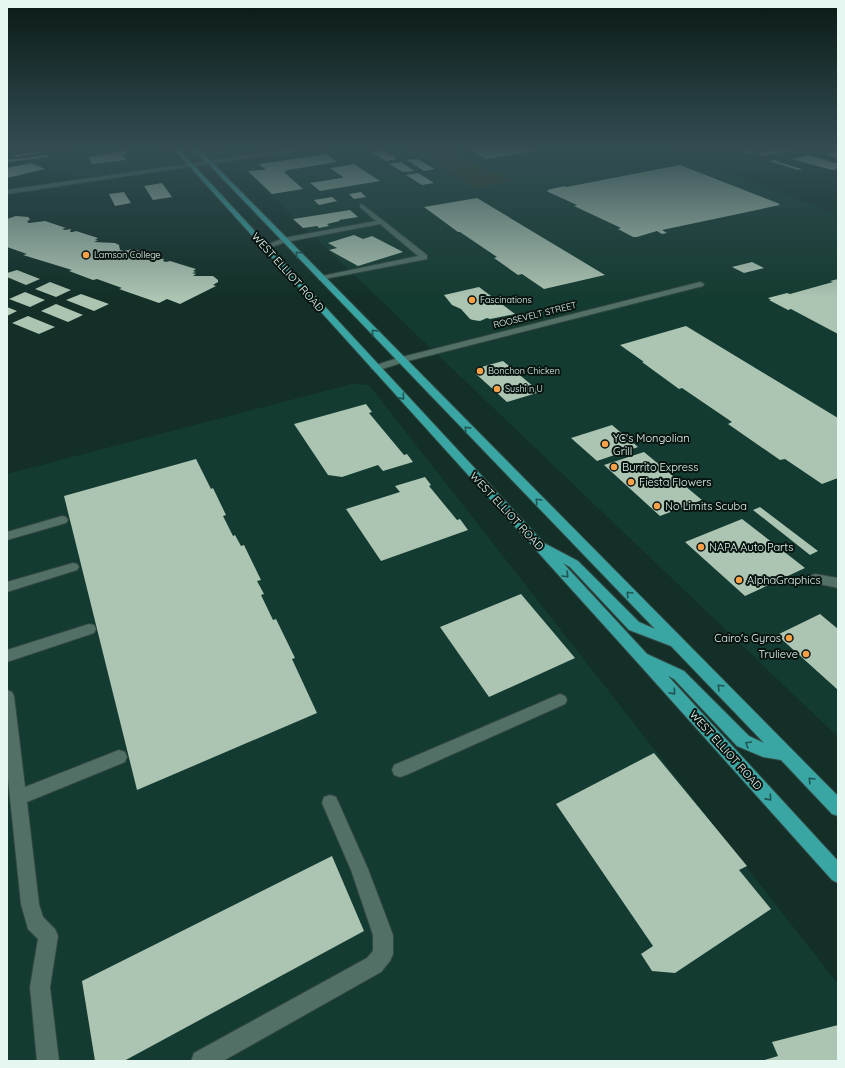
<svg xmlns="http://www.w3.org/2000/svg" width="845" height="1068" viewBox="0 0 845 1068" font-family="Quicksand,sans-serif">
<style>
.built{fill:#143b31}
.green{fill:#2d3a1f}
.building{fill:#acc4b2}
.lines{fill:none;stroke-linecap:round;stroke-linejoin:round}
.minor-casing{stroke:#334842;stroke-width:2}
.major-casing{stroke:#334842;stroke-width:2}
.path{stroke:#5f7770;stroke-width:1;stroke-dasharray:1.5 1;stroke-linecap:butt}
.minor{fill:#537067;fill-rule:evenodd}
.major{fill:#39a6a4;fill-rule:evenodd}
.oneway{stroke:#1f5653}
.poi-dot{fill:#f7a149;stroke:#091511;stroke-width:1.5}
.labels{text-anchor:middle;stroke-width:4;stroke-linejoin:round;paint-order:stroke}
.far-poi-label{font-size:9px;fill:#e6f7f1;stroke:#091511;text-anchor:start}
.far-street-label{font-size:9px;fill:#e6f7f1;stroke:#091511}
.street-label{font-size:11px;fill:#e6f7f1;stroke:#091511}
.poi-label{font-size:11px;fill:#e6f7f1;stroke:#091511;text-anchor:start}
</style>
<rect width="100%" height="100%" fill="#132f28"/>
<path class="built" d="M94,148H164L176,162L168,166L74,179L61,153Z
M214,148H285L222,156Z
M344,148H667L838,215V737L240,166Z
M352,384L369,385L838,984V1061H7V474Z"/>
<path class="green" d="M408,148H446L492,173H498L512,181L476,188Z"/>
<path class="building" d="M466,148H545V149L486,159Z
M736,148H743L754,153L749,154Z
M783,149L789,151L764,156L759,154Z
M382,150L397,159L386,161L371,152Z
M126,151L128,154L123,155L126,160L92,164L88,157Z
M40,152V153L16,157L15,155Z
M838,152V159L825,154Z
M327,154L337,162L288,170L284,172L303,189L272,194L248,171L263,170L266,168L262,167L259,164Z
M48,155L49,157L7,162V160Z
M809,155L838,164V169L832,170L792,159Z
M417,159L435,169L424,171L407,160Z
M774,160L782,163L802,169L798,170L769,161Z
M401,162L414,171L403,172L389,164Z
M31,163L45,169L7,178V168Z
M354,164L380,181L320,191L310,183L341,178L343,177L330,168Z
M680,165L780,204H778L780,205L662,230L667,233L662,234L657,231L637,237H633L618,229L621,228L574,206L577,205L546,191H549L547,190L564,186L566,187Z
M418,173L434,183L422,185L406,175Z
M162,183L172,197L153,200L144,186Z
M124,192L131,203L115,206L109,194Z
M361,192L366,197L354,199L349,194Z
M332,197L337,201L319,205L314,200Z
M477,198L605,275L544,289L522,274L518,275L494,258L497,257L460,232H458L424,207Z
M350,210L358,217L339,220L340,221L327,224L329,226L319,228L317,226L303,228L293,219Z
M16,216L28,217L30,219L27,222L29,223L45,221L66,228L62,229L65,230L71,229L70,232H73L76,231L98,238L95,240H98L94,242L115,243L119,245L120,250L124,251L133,249L158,257L154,258L164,259L163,261L166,262L170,261L196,269L193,271L196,272L192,273L196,274L193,276H213L218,280V282L213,285L216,286L180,304L167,299L159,303L119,289L122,288L97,279L93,280L69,271L72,270L23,255L27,254L7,247V219Z
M354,235L363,239L372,236L403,252L358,266L329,250L337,248L328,243Z
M752,262L764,268L744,273L732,267Z
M17,270L40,279L26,285L7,277V273Z
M838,279V334L791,309L788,310L769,300H771L768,298L787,293L790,294L833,282L830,281Z
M50,282L71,290L56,297L35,289Z
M479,287L515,314L490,319L487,318L480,321L473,320L470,319L461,309L452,305L444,295Z
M25,292L45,300L30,307L9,299Z
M81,294L109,304L94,311L66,300Z
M56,304L83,315L68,322L41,311Z
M7,307L17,311L7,316Z
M28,316L55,327L39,334L12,323Z
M686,326L838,418V478L822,484L785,459L780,460L728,424L732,422L682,388L679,389L642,362H644L620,345Z
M503,361L540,392L507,402L476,374V370L478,368Z
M366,404L372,412L369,413L404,455L407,454L413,462L383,471L378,465L342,477L328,475L294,424Z
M612,425L638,447L597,461L571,438Z
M644,452L702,500L660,516L604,465Z
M196,459L211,489L213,488L226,515L223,516L233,536L235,535L241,546L244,545L261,580L257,581L264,594L261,595L273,620L276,619L295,658L292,659L317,713L137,790L64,496Z
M425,477L431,485L429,486L457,520L460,519L468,530L381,561L346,509L400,492L395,486Z
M760,507L818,551L810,555L753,510Z
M742,519L805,568L745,596L685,542Z
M521,594L575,658L489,697L440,627Z
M820,614L838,629V690L777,635Z
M654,753L747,866L739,870L771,909L675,973L652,971L641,954L653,946L556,804Z
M332,856L364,931L124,1061H95L82,981Z
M838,1025V1061H761L778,1056L772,1042Z"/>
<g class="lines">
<g class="minor-casing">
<path id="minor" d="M299,148H315L7,194V190Z
M362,204L427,255V259L319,280L318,278L322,276L418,256L380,224L286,242L265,249L262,247L284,238L376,221L360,207V205Z
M700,282L704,284L703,286L404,362L379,370L376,371L371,368L373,366L398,358Z
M62,516L66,517L68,520L66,523L7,540V532Z
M73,563L77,564L79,567L77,570L7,592V582Z
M815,574L838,578V588L810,582L809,579L810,576Z
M89,624L94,625L96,629L94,633L7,662V650Z
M7,690L12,692L14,696L25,787L119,750L125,752L127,757L125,762L27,802L39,904L43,917L55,929L58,936L50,987L59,1061H37L30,987L38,939L28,929L21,904L7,769Z
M560,694L565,696L567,700L565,704L406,775L400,777L394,775L392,770L394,765Z
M330,795L336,797L368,869L393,935V954L390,961L381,972L223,1061H191L194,1053L367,958L373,951V935L351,870L322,803L324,797Z"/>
</g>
<g class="major-casing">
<path id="major" d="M173,148H178L544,543L578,561L639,622L655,629L193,148H198L838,796V816L832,814L781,760L763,757L737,746L674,679L668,676L838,861V883L832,880L637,662ZM563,563L570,567L629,630L671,646L764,743L749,736L684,671L647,654Z"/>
</g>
<path class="path" d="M806,148L809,149"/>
<use href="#minor" class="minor"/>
<use href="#major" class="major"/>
</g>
<defs><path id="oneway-chevron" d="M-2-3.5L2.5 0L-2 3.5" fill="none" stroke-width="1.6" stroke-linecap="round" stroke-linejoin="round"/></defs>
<g class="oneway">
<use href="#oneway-chevron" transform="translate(298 254) rotate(-134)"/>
<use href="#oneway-chevron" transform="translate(374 332) rotate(-134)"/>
<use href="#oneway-chevron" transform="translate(402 397) rotate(48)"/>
<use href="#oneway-chevron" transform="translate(467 429) rotate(-134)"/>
<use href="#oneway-chevron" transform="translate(538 501) rotate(-134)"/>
<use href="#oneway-chevron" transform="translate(566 575) rotate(47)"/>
<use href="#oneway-chevron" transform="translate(629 594) rotate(-134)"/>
<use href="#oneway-chevron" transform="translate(720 687) rotate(-135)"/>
<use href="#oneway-chevron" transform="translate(673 692) rotate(48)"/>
<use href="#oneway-chevron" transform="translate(748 744) rotate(-149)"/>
<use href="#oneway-chevron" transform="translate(811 780) rotate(-134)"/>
<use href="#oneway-chevron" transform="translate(769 798) rotate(48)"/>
</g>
<linearGradient id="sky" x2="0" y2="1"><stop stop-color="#0a1a16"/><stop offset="0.5" stop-color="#334d53"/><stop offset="1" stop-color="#334d53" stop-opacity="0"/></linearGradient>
<rect width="845" height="298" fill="url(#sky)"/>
<g class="poi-dot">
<circle cx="86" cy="255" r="4"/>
<circle cx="472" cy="300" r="4"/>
<circle cx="480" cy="371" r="4"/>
<circle cx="497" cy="389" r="4"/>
<circle cx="605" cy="444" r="4"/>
<circle cx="614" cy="467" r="4"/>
<circle cx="631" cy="482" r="4"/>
<circle cx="657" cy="506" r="4"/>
<circle cx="701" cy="547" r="4"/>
<circle cx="739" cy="580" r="4"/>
<circle cx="789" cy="638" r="4"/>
<circle cx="806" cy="654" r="4"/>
</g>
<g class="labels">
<g class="far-poi-label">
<text x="94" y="258">Lamson College</text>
<text x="480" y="303">Fascinations</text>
<text x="488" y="374">Bonchon Chicken</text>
<text x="505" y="392">Sushi n U</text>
</g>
<g class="far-street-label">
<text transform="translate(535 315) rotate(-14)" y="3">ROOSEVELT STREET</text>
</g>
<g class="street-label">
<text transform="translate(288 272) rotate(48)" y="4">WEST ELLIOT ROAD</text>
<text transform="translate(507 511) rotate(47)" y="4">WEST ELLIOT ROAD</text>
<text transform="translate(726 750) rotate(48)" y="4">WEST ELLIOT ROAD</text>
</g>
<g class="poi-label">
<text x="613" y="442">YC's Mongolian<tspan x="613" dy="13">Grill</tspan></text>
<text x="622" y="471">Burrito Express</text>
<text x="639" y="486">Fiesta Flowers</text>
<text x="665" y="510">No Limits Scuba</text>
<text x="709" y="551">NAPA Auto Parts</text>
<text x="747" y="584">AlphaGraphics</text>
<text x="781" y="642" text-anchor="end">Cairo's Gyros</text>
<text x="798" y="658" text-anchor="end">Trulieve</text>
</g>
</g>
<rect width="845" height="1068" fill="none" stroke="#e6f7f1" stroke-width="16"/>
</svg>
